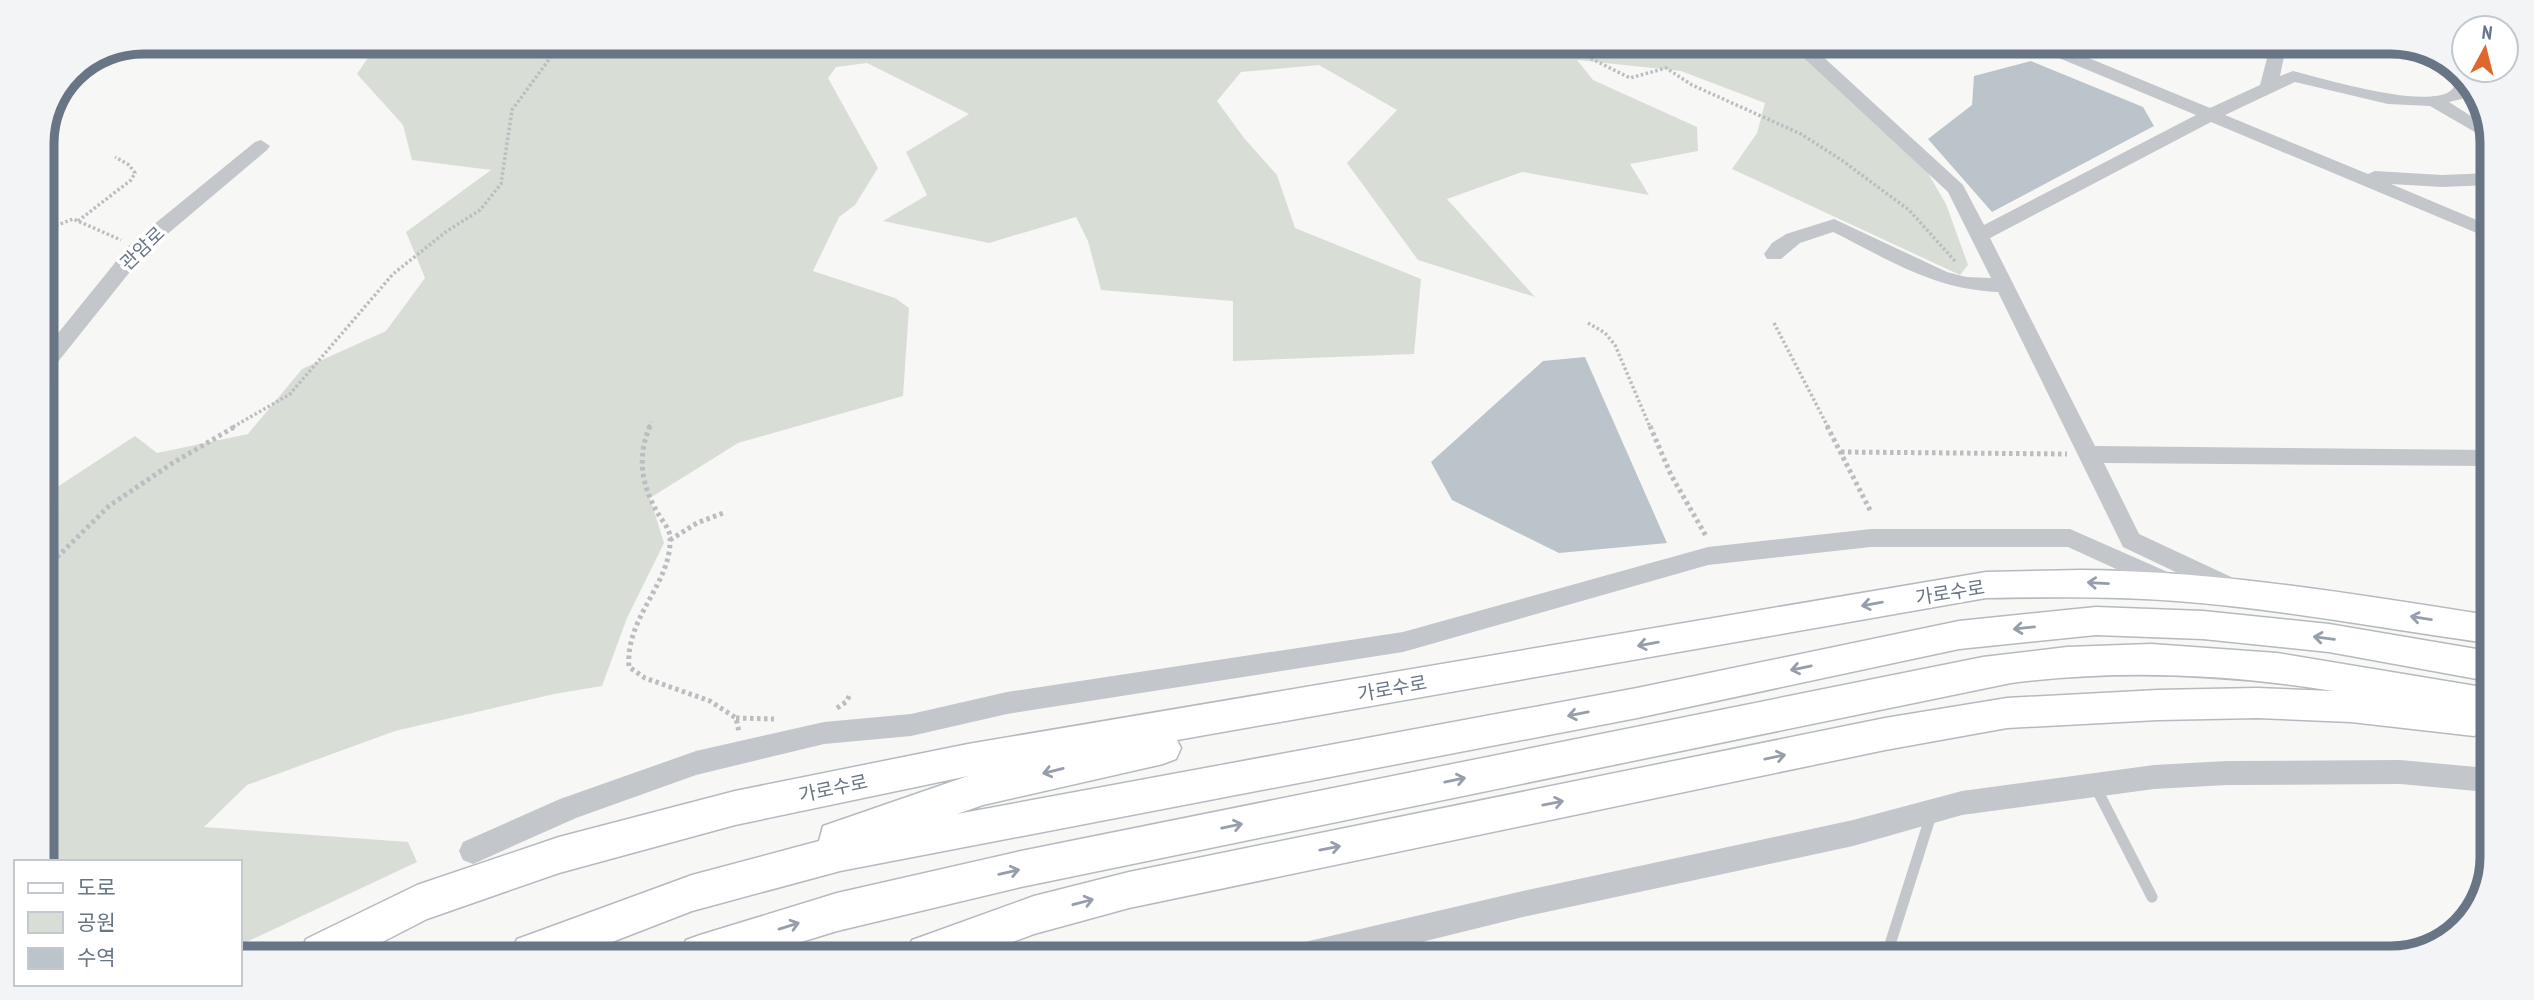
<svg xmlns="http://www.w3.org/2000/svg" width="2534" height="1000" viewBox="0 0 2534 1000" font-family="'PT Sans Narrow','Noto Sans KR',sans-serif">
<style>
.green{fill:#d8ded6}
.water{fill:#bbc4ca}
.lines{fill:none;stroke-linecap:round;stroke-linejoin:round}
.secondary-casing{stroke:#b5babf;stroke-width:3}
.path-far1{stroke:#bbbdc0;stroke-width:3.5;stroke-dasharray:2.5 2.5;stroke-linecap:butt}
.path{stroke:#bbbdc0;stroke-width:5;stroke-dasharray:3.5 3.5;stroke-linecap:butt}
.service{stroke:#c3c6ca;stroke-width:11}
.minor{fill:#c3c6ca;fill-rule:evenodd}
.secondary{fill:#fff;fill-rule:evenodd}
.oneway{stroke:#959eaa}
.labels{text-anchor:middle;stroke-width:7;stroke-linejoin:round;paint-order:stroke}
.street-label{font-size:19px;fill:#677585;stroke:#fff}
.rim{fill:none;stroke:#677585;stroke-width:9}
</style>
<rect width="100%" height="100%" fill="#f7f7f5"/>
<path class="green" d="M378,43L1801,46L1915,151L1946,204L1968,265L1960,275L1732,169L1757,133L1765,103L1681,71L1577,60L1593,80L1697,127L1698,151L1630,164L1649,195L1522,172L1447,199L1535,297L1418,260L1347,163L1397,110L1319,65L1241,72L1217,101L1244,138L1277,175L1295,228L1421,279L1414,354L1233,361V301L1101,290L1088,241L1076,217L989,243L883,221L927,195L906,152L969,114L867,63L836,67L828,78L878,168L855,205L839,217L813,271L895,298L909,308L903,396L738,443L650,498L664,543L627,618L602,686L554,694L395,731L247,785L204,827L408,842L417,862L240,945V862H42V497L135,436L157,453L248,434L302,369L386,331L425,278L406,232L491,170L412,160L403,125L357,74Z"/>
<path class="water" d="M2031,61L2143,107L2154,126L1992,212L1928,139L1972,105L1974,76Z
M1585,357L1667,543L1559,553L1452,500L1431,462L1543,361Z"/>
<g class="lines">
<g class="secondary-casing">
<path id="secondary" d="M2082,570C2218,571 2353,594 2488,615V643C2385,629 2282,609 2177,601C2114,596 2050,597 1986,598L1177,740L1181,748L1176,759L1163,764L983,805L957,814L1637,688L1959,621L2096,607L2203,611L2329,624L2488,651V681L2329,652L2203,639L2096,635L1959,649L1637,718L840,871L692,911L581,954L511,953L517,939L531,934L692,875L819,841L823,826L968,776L735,825L559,873L427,919L361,953H300L306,939L417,885L559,837L735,791L968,744L1986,572Z
M2151,644L2277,653L2488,688V729L2474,736L2351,722L2257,718L2158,720L2007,728L1885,750L1129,908L1034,934L977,955L906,954L912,940L926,935L1034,896L1129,872L1885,718L2007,698L2158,690L2257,688L2334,691C2226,674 2120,669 2011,683L1021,887L837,931L762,954H680L686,940L700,935L837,893L1021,851L1983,657L2067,647Z"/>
</g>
<path class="path-far1" d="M1564,45L1630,78L1666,68L1692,85L1801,134L1840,159L1909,210L1955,261
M78,221L131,180L135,173L129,165L115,157
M42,231L73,219L121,240
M1588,323L1605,333L1615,345L1650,427
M1774,323L1828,427
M233,427L290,394L393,274L447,231L480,210L501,184L512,110L561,43
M649,427L651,422"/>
<path class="path" d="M650,426C637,457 641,483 657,512C661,519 669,528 670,536C673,583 625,616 629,667L645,678L710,701L736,718L739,732
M1650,426L1671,475L1706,536
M1827,426L1871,512
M1841,452L2067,454
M670,540L697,523L726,512
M42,572L109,506L171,464L236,426
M837,708L846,702L851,693
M736,718L774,719"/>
<path class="service" d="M2094,784L2152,897
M1886,957L1932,812"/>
<path class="minor" d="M1800,46H1816L1819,53L1963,185L1984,225L2196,115L2042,51L2040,47H2062L2210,108L2260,85L2270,47H2286L2280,76L2293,71C2325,79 2420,108 2449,92C2454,89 2458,79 2462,75L2472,84L2462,99L2449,102L2488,127L2492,142L2430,106L2388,104L2295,82L2225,115L2368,174L2375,171L2442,175L2491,173V185L2442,187L2391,184L2491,226V239L2211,122L1990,238L2095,446L2489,450V466L2104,463L2139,534L2242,582L2246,589L2242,596L2234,599L2226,596L2123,547L1998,292C1932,289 1890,260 1833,232L1800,243L1781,259H1767L1764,254L1772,243L1786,234L1834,219L1947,272L1966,277L1991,278L1948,192L1805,59Z
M261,140L270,146L267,150L145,253L49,373L42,375V353L131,243L255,142Z
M1871,529H2070L2179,577L2183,584L2179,591L2171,594L2068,547H1871L1708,565L1403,652L1007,714L911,736L824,744L696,775L576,818L473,864L463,860L459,851L463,842L560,799L696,751L824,722L911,714L1007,692L1403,632L1708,547Z
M2400,760L2487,768V792L2400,784L2227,785L2154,789L1962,815L1853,846L1523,917L1365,956L1295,955L1299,945L1309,941L1523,891L1853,820L1962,791L2154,765L2227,761Z"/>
<use href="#secondary" class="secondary"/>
</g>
<defs><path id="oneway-shaft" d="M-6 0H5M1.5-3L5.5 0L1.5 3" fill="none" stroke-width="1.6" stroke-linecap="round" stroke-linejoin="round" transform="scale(1.75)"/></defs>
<g class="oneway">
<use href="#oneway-shaft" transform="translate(2098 583) rotate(-177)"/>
<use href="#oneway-shaft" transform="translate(1872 604) rotate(170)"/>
<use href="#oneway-shaft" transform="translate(2421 618) rotate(-171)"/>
<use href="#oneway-shaft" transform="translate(2024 628) rotate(174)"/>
<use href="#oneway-shaft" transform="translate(2324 638) rotate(-173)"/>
<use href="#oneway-shaft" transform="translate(1648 644) rotate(170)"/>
<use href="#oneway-shaft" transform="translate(1801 668) rotate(168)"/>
<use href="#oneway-shaft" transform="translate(1578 714) rotate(169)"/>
<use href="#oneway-shaft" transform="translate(1775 757) rotate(-12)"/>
<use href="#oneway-shaft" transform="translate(1053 771) rotate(166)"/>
<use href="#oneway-shaft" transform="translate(1455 780) rotate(-12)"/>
<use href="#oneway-shaft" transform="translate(1553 803) rotate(-11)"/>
<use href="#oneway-shaft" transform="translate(1232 826) rotate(-12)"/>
<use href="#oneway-shaft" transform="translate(1330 848) rotate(-11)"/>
<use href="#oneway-shaft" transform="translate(1009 872) rotate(-13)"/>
<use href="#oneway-shaft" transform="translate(1083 902) rotate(-15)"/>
<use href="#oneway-shaft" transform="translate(789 926) rotate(-17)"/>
</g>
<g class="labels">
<g class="street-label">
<text transform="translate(142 248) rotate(-44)" y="7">관암로</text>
<text transform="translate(1950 592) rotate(-9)" y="7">가로수로</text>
<text transform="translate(1392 688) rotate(-10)" y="7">가로수로</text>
<text transform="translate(833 788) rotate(-12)" y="7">가로수로</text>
</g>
</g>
<path d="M0 0H2534V1000H0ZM143 54H2391A89 89 0 0 1 2480 143V857A89 89 0 0 1 2391 946H143A89 89 0 0 1 54 857V143A89 89 0 0 1 143 54Z" fill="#f3f4f5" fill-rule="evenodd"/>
<path class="rim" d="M143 54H2391A89 89 0 0 1 2480 143V857A89 89 0 0 1 2391 946H143A89 89 0 0 1 54 857V143A89 89 0 0 1 143 54Z"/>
<rect x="14" y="860" width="228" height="126" fill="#ffffff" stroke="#c2c8ce" stroke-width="2"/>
<rect x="28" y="883" width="35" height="10" fill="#ffffff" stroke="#c2c8ce" stroke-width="2"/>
<text x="77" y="895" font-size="21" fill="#677585">도로</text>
<rect x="28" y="912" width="35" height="21" fill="#d8ded6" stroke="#c2c8ce" stroke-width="2"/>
<text x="77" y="930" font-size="21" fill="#677585">공원</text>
<rect x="28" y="948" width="35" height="21" fill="#bbc4ca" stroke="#c2c8ce" stroke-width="2"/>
<text x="77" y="965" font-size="21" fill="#677585">수역</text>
<g transform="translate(2485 49) rotate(7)"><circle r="33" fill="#ffffff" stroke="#c2c8ce" stroke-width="2"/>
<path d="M0-5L12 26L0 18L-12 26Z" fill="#df662d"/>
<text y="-10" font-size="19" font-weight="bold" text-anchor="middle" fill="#677585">N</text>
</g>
</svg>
